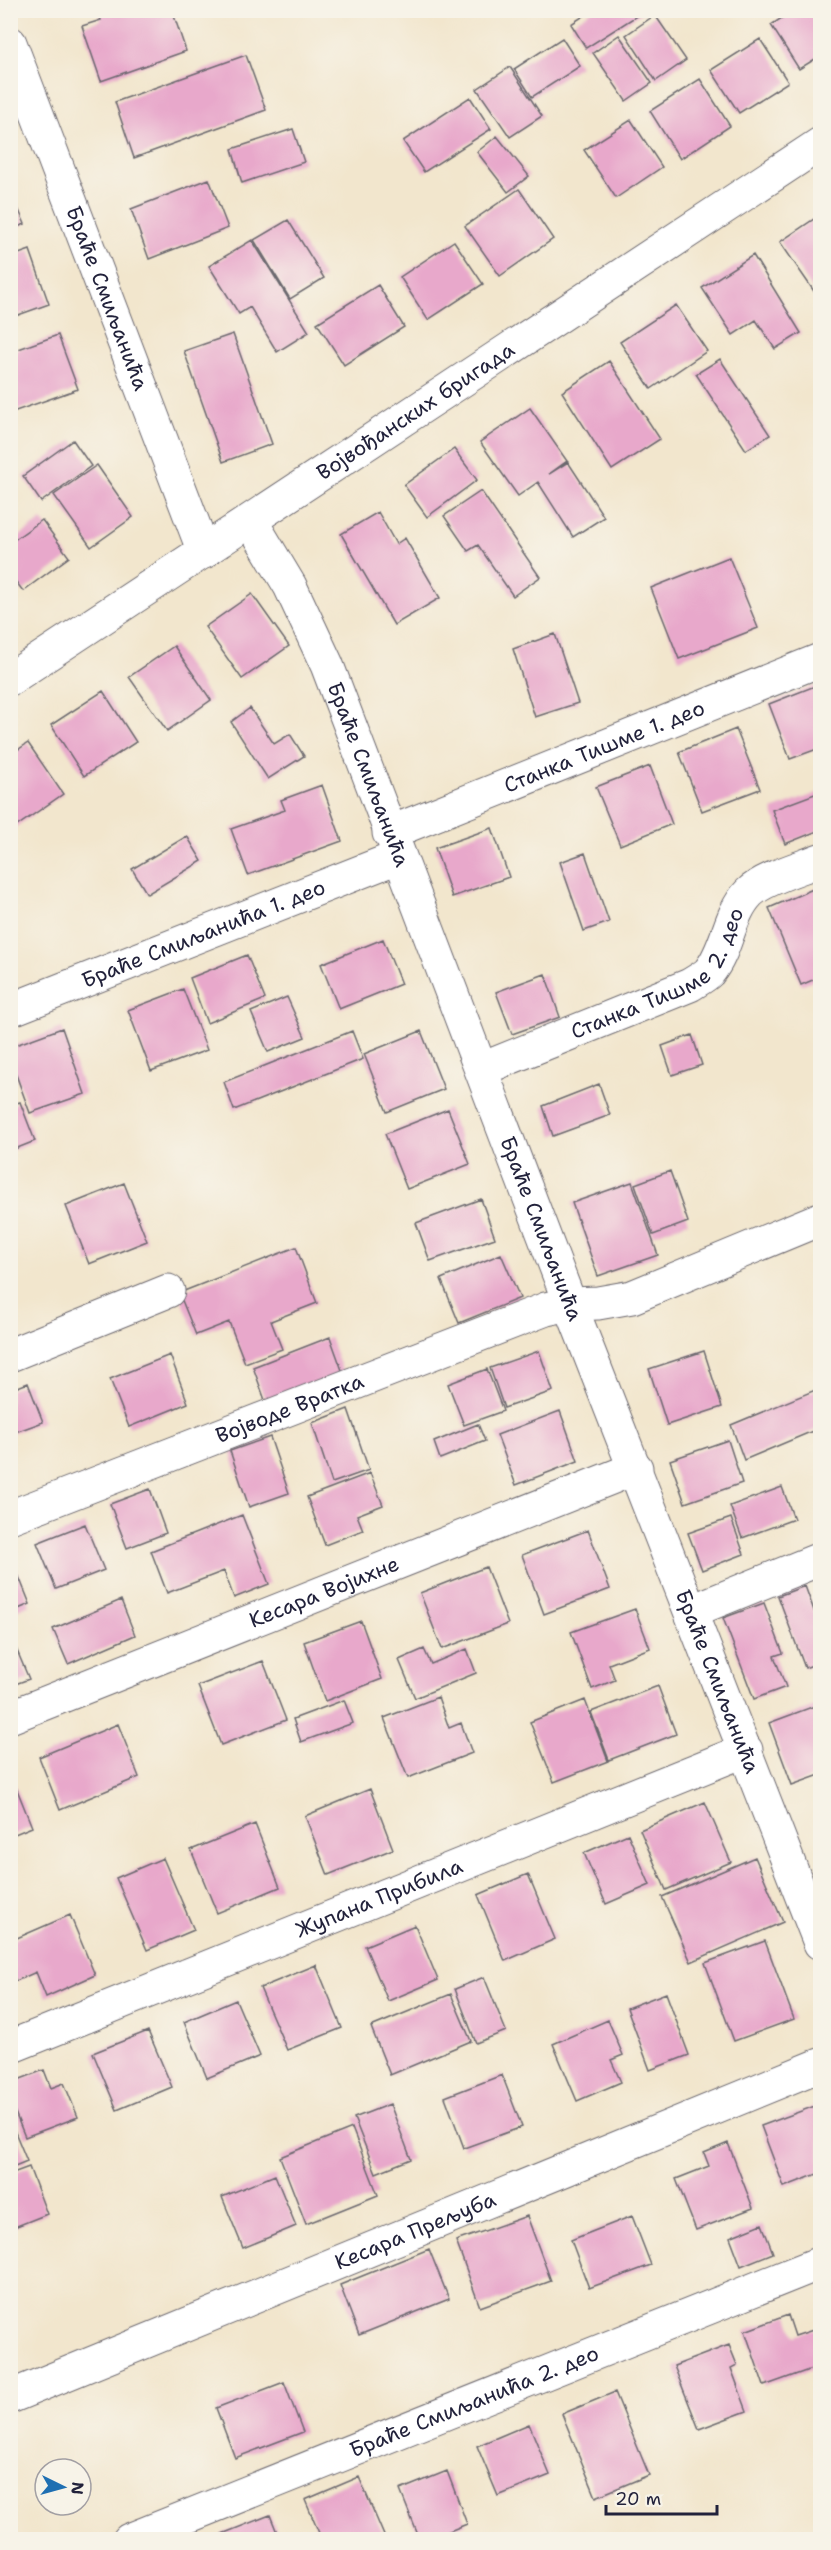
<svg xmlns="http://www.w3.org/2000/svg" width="831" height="2550" viewBox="0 0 831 2550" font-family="'Shantell Sans',sans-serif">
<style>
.building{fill:#e8a8cb}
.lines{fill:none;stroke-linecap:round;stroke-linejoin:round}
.minor-casing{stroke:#6b676e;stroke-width:35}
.tertiary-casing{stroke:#6b676e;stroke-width:35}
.minor{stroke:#fff;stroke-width:33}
.tertiary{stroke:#fff;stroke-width:33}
.labels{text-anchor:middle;stroke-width:4.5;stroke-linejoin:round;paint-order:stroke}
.street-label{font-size:21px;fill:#22223b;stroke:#f7f3e8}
</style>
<rect width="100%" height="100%" fill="#f7f3e8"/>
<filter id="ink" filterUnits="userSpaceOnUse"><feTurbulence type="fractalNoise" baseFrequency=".0167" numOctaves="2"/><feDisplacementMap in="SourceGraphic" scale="12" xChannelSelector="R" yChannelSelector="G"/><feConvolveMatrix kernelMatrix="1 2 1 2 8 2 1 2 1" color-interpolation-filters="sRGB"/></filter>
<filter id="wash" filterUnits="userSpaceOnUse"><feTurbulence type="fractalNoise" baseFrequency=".008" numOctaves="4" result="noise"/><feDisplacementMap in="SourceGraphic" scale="24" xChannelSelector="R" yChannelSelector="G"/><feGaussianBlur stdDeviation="1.35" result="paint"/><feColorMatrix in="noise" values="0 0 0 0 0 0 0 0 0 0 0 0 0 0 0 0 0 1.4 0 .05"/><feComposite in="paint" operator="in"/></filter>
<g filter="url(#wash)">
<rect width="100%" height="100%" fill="#f2e6cd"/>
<g id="blocks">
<path class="building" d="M100,10H172L186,51L101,81L82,26L101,20L98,11Z
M593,10H646L586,48L571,24Z
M794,10H820V56L799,69L771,25Z
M655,15L686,60L656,81L626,35Z
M619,35L652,83L626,101L593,53Z
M562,38L580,66L532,97L514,69Z
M760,39L788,82L739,113L711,70Z
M246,55L266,110L134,158L115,102Z
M510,67L542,116L510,137L477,89Z
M700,79L730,126L680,159L650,111Z
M470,97L491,129L424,172L403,141Z
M631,120L662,167L616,198L584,150Z
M293,129L304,162L242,183L232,149Z
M497,136L529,176L508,192L477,152Z
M209,179L228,228L149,259L131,209Z
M519,189L553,239L500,276L465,226Z
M10,190L25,224L10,230Z
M820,215V295L818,297L780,242Z
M288,220L324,278L290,299L254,240Z
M252,240L309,332L277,352L250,307L239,314L209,266Z
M454,241L483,284L428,320L400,277Z
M30,250L49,304L10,318V257Z
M753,255L801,333L775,349L756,320L733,335L702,288Z
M378,285L404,327L344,365L317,323Z
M676,305L707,351L651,389L620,342Z
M233,334L272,444L223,462L184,351Z
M58,335L78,389L10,413V352Z
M720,359L770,435L746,450L696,374Z
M609,361L660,439L612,470L562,392Z
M530,408L567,461L549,474L568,462L604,517L573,537L538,482L518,496L480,442Z
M73,440L91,466L41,502L23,476Z
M454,449L477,480L427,517L404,485Z
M97,465L133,517L91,547L54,495Z
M481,491L540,577L513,596L478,545L468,551L444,516Z
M378,512L396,544L405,538L440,598L394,625L341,534Z
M42,520L69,557L23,591L10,574V543Z
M729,557L758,628L679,659L651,588Z
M252,594L289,646L242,679L205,627Z
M555,634L578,703L535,717L513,649Z
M174,646L211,700L167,731L129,677Z
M820,684V748L790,759L769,704Z
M103,691L136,742L84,776L51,725Z
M250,708L274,744L290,734L304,756L268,779L231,722Z
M736,729L760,789L702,811L679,752Z
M28,743L63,794L14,828L10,824V755Z
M650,766L672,824L620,845L596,787Z
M322,785L342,841L248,875L231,829L285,810L281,800Z
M820,792V830L785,844L772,810Z
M492,828L509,877L452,897L435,848Z
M187,836L202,861L147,894L132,869Z
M585,853L609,922L584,931L560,862Z
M820,886V977L801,985L769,908Z
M383,939L401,984L339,1009L321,964Z
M247,955L265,999L207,1023L190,978Z
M545,974L560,1017L512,1034L496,992Z
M183,989L207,1050L151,1071L128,1010Z
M287,997L305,1037L268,1052L251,1012Z
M62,1028L85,1094L30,1113L10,1058V1047Z
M352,1031L363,1059L234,1110L224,1082Z
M421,1031L444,1089L387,1112L364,1054Z
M692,1035L702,1065L672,1075L662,1046Z
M599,1084L610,1115L553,1136L543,1106Z
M20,1102L35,1141L10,1151V1105Z
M448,1109L470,1164L407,1189L385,1134Z
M670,1171L688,1222L653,1235L635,1184Z
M632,1182L658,1255L598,1276L572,1203Z
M124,1183L147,1241L89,1264L66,1206Z
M481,1199L495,1238L430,1261L416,1223Z
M296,1247L317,1303L271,1321L282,1349L245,1363L229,1322L196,1335L179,1293Z
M501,1254L520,1298L459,1323L441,1279Z
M330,1337L343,1373L266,1403L253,1367Z
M539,1351L553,1391L504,1408L490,1368Z
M704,1351L722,1407L667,1425L649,1369Z
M170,1355L188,1403L129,1427L110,1379Z
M487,1369L503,1411L464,1425L448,1384Z
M28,1383L43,1422L10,1434V1390Z
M820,1388V1428L744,1460L731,1425Z
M348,1409L369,1470L332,1483L312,1423Z
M560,1411L578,1461L516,1485L497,1435Z
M478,1424L485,1441L440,1459L434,1442Z
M270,1437L289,1493L249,1507L230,1451Z
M728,1440L742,1483L685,1503L670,1460Z
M370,1473L383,1505L357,1515L363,1530L325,1545L307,1497Z
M782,1487L794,1519L742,1538L730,1506Z
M150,1489L166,1533L127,1548L110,1504Z
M242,1515L269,1584L234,1598L224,1571L167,1593L151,1551Z
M731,1518L744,1554L702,1570L688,1533Z
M85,1524L104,1570L56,1589L37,1543Z
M588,1530L610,1589L544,1614L522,1555Z
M11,1557L30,1604L11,1612Z
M486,1567L508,1624L442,1649L420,1593Z
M805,1586L820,1627V1662L805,1668L778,1596Z
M121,1600L135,1635L68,1664L53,1629Z
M764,1603L783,1653L774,1656L786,1687L754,1699L723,1618Z
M635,1609L650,1648L609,1664L615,1680L592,1689L571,1632Z
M361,1621L382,1679L325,1701L304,1642Z
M13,1641L29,1679L10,1686V1642Z
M424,1649L431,1664L467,1649L476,1673L415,1698L399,1660Z
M263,1661L286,1720L221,1745L198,1686Z
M658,1686L676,1734L609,1760L591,1712Z
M438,1697L449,1728L461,1723L472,1753L408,1778L384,1718Z
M344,1700L353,1723L301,1742L293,1719Z
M585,1700L608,1761L554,1782L530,1722Z
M820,1704V1775L792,1785L769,1723Z
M118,1724L139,1777L60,1810L39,1757Z
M10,1772L32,1827L10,1836Z
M370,1789L393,1849L328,1875L305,1816Z
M705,1802L731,1862L666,1890L640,1830Z
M255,1824L280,1887L217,1913L191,1850Z
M628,1834L650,1885L606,1904L584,1853Z
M755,1857L783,1922L691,1962L662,1897Z
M163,1858L194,1930L147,1950L116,1878Z
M528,1874L555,1939L505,1961L478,1895Z
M70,1915L95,1975L46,1997L36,1972L16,1981L10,1969V1941Z
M415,1925L438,1980L388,2001L365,1946Z
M765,1941L794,2019L734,2041L705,1963Z
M316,1965L342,2028L287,2050L260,1988Z
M484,1977L506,2031L476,2043L455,1989Z
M666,1993L689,2055L650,2070L627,2008Z
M451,1994L471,2041L390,2075L371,2027Z
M236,2000L260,2056L207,2078L184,2022Z
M608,2020L623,2055L611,2060L621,2082L577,2101L553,2044Z
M148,2031L172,2087L117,2110L93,2053Z
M44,2070L51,2088L64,2083L78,2117L25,2137L10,2100V2083Z
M502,2075L522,2127L464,2148L445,2097Z
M390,2104L411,2159L376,2173L354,2118Z
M820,2104V2173L784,2187L761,2126Z
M10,2120L27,2161L10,2168Z
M352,2128L378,2195L306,2224L280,2157Z
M728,2143L753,2208L696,2230L676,2179L709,2166L704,2153Z
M29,2167L47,2214L12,2228L10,2174Z
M275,2175L296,2226L243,2248L222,2197Z
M527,2216L551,2281L480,2307L456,2241Z
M632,2216L651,2265L589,2288L571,2240Z
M762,2224L773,2253L741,2266L730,2237Z
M429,2249L449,2299L359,2335L340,2285Z
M788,2315L795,2336L819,2328L820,2366L764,2386L745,2331Z
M729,2345L737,2365L731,2368L747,2411L699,2429L674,2366Z
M284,2382L303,2432L235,2458L216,2408Z
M615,2392L649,2475L596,2497L562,2414Z
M529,2424L550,2475L498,2496L477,2446Z
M447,2471L467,2524L427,2540H420L400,2490Z
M359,2477L385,2538L322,2540L305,2500Z
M270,2515L280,2540H224L222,2534Z"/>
</g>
</g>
<g filter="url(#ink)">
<use href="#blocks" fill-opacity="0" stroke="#6b676e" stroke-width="1.5"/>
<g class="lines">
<g class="minor-casing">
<g id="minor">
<path id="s1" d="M10,43L204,552"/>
<path id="s2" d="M251,521L290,586L327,665L570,1304L820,1943"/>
<path id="s3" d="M389,833L820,660"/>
<path id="s4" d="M10,1010L398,857"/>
<path id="s5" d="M482,1069L690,985C696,981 704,977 709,972C728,949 728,915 749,893C764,878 801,868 820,860"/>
<path d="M10,1355L168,1291"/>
<path id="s6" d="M10,1517L546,1309L570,1304L598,1303L632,1297L820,1219"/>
<path d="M692,1611L820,1559"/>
<path id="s7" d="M10,1717L636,1468"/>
<path id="s8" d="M10,2047L746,1750"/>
<path id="s9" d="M10,2397L820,2065"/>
<path id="s10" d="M129,2540L820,2263"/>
</g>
</g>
<g class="tertiary-casing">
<g id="tertiary">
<path id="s11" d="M10,679L820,144"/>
</g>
</g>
<use href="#minor" class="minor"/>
<use href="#tertiary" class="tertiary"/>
</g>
</g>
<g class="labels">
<g class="street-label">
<text dy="7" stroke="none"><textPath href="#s1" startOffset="273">Браће Смиљанића</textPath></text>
<text dy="7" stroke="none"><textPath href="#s11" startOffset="486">Војвођанских бригада</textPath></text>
<text dy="7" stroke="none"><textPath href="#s3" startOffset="232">Станка Тишме 1. део</textPath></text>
<text dy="7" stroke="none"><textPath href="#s2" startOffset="280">Браће Смиљанића</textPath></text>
<text dy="7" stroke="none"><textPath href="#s4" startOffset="208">Браће Смиљанића 1. део</textPath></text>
<text dy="7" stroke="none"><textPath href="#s5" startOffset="207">Станка Тишме 2. део</textPath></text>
<text dy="7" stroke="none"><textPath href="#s2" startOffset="766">Браће Смиљанића</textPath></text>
<text dy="7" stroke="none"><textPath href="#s6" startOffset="300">Војводе Вратка</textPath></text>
<text dy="7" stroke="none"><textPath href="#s7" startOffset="338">Кесара Војихне</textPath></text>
<text dy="7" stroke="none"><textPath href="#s2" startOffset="1252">Браће Смиљанића</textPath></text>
<text dy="7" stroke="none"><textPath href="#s8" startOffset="398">Жупана Прибила</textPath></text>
<text dy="7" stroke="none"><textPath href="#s9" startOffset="438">Кесара Прељуба</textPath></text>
<text dy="7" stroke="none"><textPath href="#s10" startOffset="372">Браће Смиљанића 2. део</textPath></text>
</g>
</g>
<rect width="831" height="2550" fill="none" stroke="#f7f3e8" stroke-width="36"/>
<g transform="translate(63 2487) rotate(95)"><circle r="28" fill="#f7f3e8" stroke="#a29fa3" stroke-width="1.5"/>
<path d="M0-4.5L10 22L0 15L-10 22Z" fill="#1f6fb2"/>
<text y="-9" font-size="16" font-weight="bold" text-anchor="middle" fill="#22223b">N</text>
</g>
<path d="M606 2505v9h111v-9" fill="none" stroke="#22223b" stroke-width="3"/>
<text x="615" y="2505" font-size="18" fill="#22223b" stroke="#f7f3e8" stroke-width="4.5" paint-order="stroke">20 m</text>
</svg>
